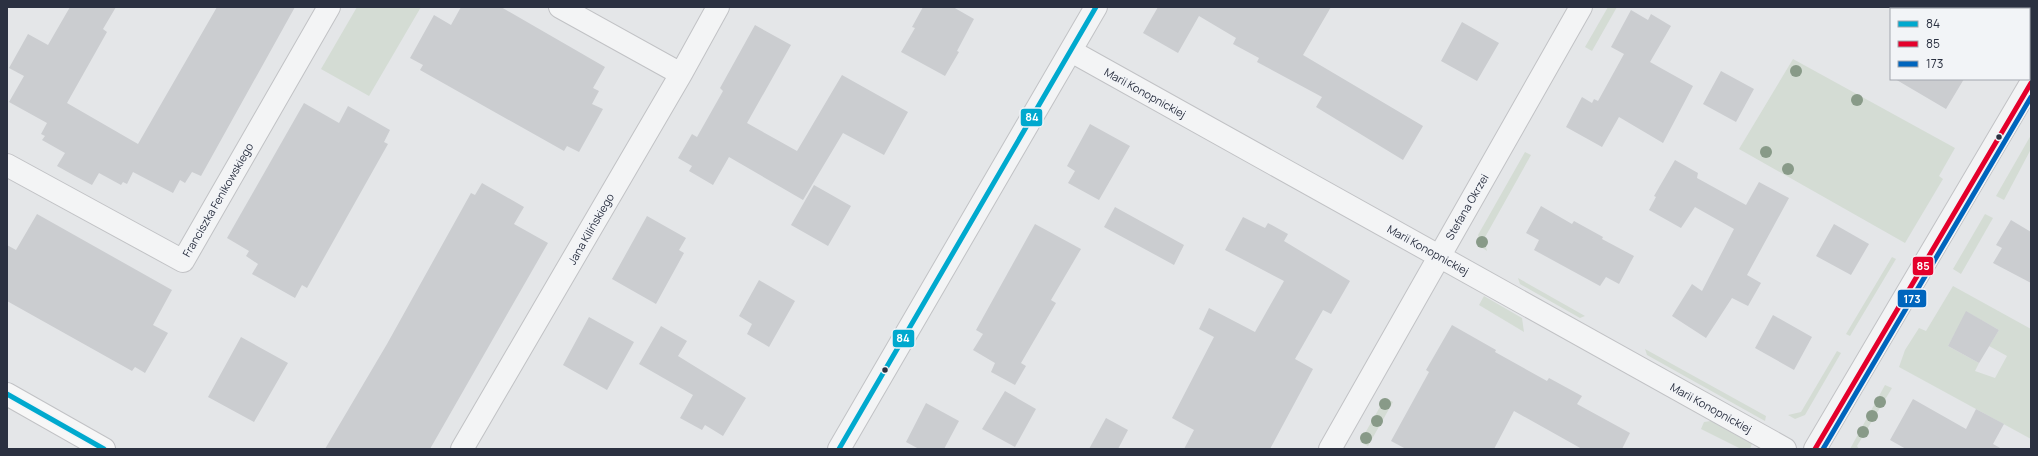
<svg xmlns="http://www.w3.org/2000/svg" width="2038" height="456" viewBox="0 0 2038 456" font-family="Manrope,sans-serif">
<style>
.green{fill:#d4dcd4;fill-rule:evenodd}
.building{fill:#cbcdd0}
.lines{fill:none;stroke-linecap:round;stroke-linejoin:round}
.minor-casing{stroke:#c1c2c5;stroke-width:24}
.tertiary-casing{stroke:#c1c2c5;stroke-width:24}
.secondary-casing{stroke:#c1c2c5;stroke-width:24}
.minor{stroke:#f3f4f5;stroke-width:22}
.tertiary{stroke:#f3f4f5;stroke-width:22}
.secondary{stroke:#f7f7f7;stroke-width:22}
.bus-1-casing{stroke:#f2f4f7;stroke-width:8}
.bus-2-casing{stroke:#f2f4f7;stroke-width:8}
.bus-3-casing{stroke:#f2f4f7;stroke-width:8}
.bus-1{stroke:#00a9ce;stroke-width:5}
.bus-2{stroke:#e4002b;stroke-width:5}
.bus-3{stroke:#0065bd;stroke-width:5}
.tree{fill:#889a88}
.bus-dot{fill:#2b3141;stroke:#f2f4f7;stroke-width:1.5}
.labels{text-anchor:middle;stroke-width:3;stroke-linejoin:round;paint-order:stroke}
.street-label{font-size:11px;fill:#2b3141;stroke:#f2f4f7}
.line-badge{stroke:#f2f4f7;stroke-width:1.5}
.badge-label{font-size:11px;text-anchor:middle;font-weight:bold;fill:#fff}
</style>
<rect width="100%" height="100%" fill="#e4e6e8"/>
<path class="green" d="M357,7H421L369,96L321,69Z
M1608,7H1617L1592,51L1585,47Z
M1793,59L1955,148L1939,176L1943,179L1905,243L1739,149Z
M2031,135V149L2004,200L1996,196Z
M1525,152L1531,155L1484,239L1487,251L1481,247L1478,235Z
M1985,214L1993,218L1961,274L1953,269Z
M1892,257L1896,259L1850,336L1846,334Z
M1518,278L1585,316L1580,318L1520,284Z
M1953,286L2031,329V439L1899,367L1905,350L1919,328L1926,331ZM1967,312L1999,330L1989,346L2007,356L1995,378L1975,371L1979,363L1948,346Z
M1484,296L1522,318L1524,332L1479,305Z
M1645,349L1766,416L1765,421L1647,355Z
M1837,351L1841,353L1805,415L1795,419L1788,415L1801,412Z
M1885,385L1892,388L1857,446L1859,449H1850Z
M1385,398L1393,402L1368,446L1360,442Z
M1711,421L1752,444L1750,449H1741L1701,429L1704,422Z"/>
<path class="building" d="M70,7H116L103,29L107,32L67,103L138,144L217,7H295L201,176L192,172L185,183L180,180L173,193L133,172L127,184L123,182L121,185L99,173L92,185L75,176L57,166L65,153L42,140L45,136L41,134L47,123L9,102L24,76L9,68L28,34L48,45Z
M461,7H501L605,67L593,88L599,91L592,104L603,109L579,152L567,146L564,151L420,70L423,65L410,58L434,15L451,25Z
M923,7H953L974,19L957,51L959,52L945,76L901,52L915,28L912,27Z
M1158,7H1331L1303,55L1423,126L1403,160L1316,107L1322,97L1257,62L1259,58L1233,44L1236,38L1199,16L1178,53L1143,33Z
M1631,10L1648,20L1651,14L1671,26L1650,62L1693,86L1663,143L1619,117L1602,147L1566,127L1582,97L1592,103L1594,99L1598,101L1624,54L1611,47Z
M1462,22L1499,43L1477,81L1441,61Z
M755,25L791,45L747,123L797,151L842,75L908,112L884,155L843,133L803,200L729,157L713,185L689,171L692,166L678,158L692,134L697,137L723,91L720,88Z
M1721,71L1754,89L1736,122L1703,104Z
M1895,79H1964L1946,109Z
M304,103L339,123L348,106L390,130L384,142L388,144L307,288L302,285L295,298L252,274L258,264L246,256L249,251L227,238Z
M1090,124L1130,146L1099,200L1068,183L1075,171L1067,166Z
M1675,160L1698,173L1697,178L1746,205L1759,182L1789,198L1747,275L1761,283L1748,306L1732,298L1706,338L1672,316L1692,284L1702,291L1734,229L1695,207L1681,228L1649,210L1656,197L1654,196Z
M482,183L524,207L514,224L548,243L430,449H325L387,344L471,193L475,195Z
M814,185L851,206L828,246L791,225Z
M1541,206L1572,224L1574,221L1603,237L1602,239L1634,256L1619,284L1606,277L1600,286L1534,250L1539,240L1526,233Z
M1115,207L1184,245L1174,265L1104,227Z
M37,214L172,290L153,325L168,333L145,373L135,367L132,371L7,301V245L16,250Z
M647,216L686,238L679,250L684,253L656,304L612,279Z
M1243,217L1265,228L1268,223L1288,234L1284,241L1350,281L1331,314L1323,310L1295,359L1313,369L1270,449H1184L1194,430L1172,418L1214,337L1199,329L1209,308L1255,332L1284,281L1225,250Z
M2011,220L2031,232V283L1993,263L2002,248L1996,245Z
M1035,224L1081,249L1051,300L1056,303L1021,363L1026,366L1015,385L991,372L995,363L973,350L983,334L976,330Z
M1834,224L1869,244L1851,275L1816,256Z
M759,280L795,301L769,347L747,334L752,324L739,316Z
M1966,311L1999,330L1979,363L1948,346Z
M1773,315L1812,337L1794,370L1755,348Z
M589,317L634,342L607,390L563,365Z
M1452,325L1496,350L1495,352L1547,381L1549,378L1582,396L1577,404L1630,433L1622,449H1582L1514,411L1494,449H1406L1391,441L1429,372L1426,370Z
M661,326L687,341L678,356L746,398L723,436L705,425L702,430L680,418L693,395L639,364Z
M241,337L288,363L254,422L208,397Z
M1005,391L1036,409L1015,447L982,429Z
M1913,399L1966,429L1976,409L2004,424L1993,444L2002,449H1906L1890,440Z
M926,403L959,421L944,449H919L906,442Z
M1106,418L1128,430L1118,449H1089Z"/>
<g class="lines">
<g class="minor-casing">
<path id="minor" d="M560,7L681,74
M1071,51L1785,449
M7,165L183,261L329,7
M462,449L681,74L718,7
M1330,449L1581,7"/>
</g>
<g class="tertiary-casing">
<path id="tertiary" d="M839,449L1096,7
M1815,449L2031,83"/>
</g>
<g class="secondary-casing">
<path id="secondary" d="M7,394L104,449"/>
</g>
<use href="#minor" class="minor"/>
<use href="#tertiary" class="tertiary"/>
<use href="#secondary" class="secondary"/>
<g class="bus-1-casing">
<path id="bus-1" d="M7,394L104,449
M839,449L1096,7"/>
</g>
<g class="bus-2-casing">
<path id="bus-2" d="M1815,449L2031,83"/>
</g>
<g class="bus-3-casing">
<path id="bus-3" d="M1823,449L2031,97"/>
</g>
<use href="#bus-1" class="bus-1"/>
<use href="#bus-2" class="bus-2"/>
<use href="#bus-3" class="bus-3"/>
</g>
<g class="tree">
<circle cx="1796" cy="71" r="6"/>
<circle cx="1857" cy="100" r="6"/>
<circle cx="1766" cy="152" r="6"/>
<circle cx="1788" cy="169" r="6"/>
<circle cx="1482" cy="242" r="6"/>
<circle cx="1880" cy="402" r="6"/>
<circle cx="1385" cy="404" r="6"/>
<circle cx="1872" cy="416" r="6"/>
<circle cx="1377" cy="421" r="6"/>
<circle cx="1863" cy="432" r="6"/>
<circle cx="1366" cy="438" r="6"/>
</g>
<g class="bus-dot">
<circle cx="1999" cy="137" r="3.5"/>
<circle cx="885" cy="370" r="3.5"/>
</g>
<g class="labels">
<g class="street-label">
<text transform="translate(1145 93) rotate(29)" y="4">Marii Konopnickiej</text>
<text transform="translate(218 200) rotate(-60)" y="4">Franciszka Fenikowskiego</text>
<text transform="translate(1467 207) rotate(-60)" y="4">Stefana Okrzei</text>
<text transform="translate(591 229) rotate(-60)" y="4">Jana Kilińskiego</text>
<text transform="translate(1428 250) rotate(29)" y="4">Marii Konopnickiej</text>
<text transform="translate(1711 408) rotate(29)" y="4">Marii Konopnickiej</text>
</g>
</g>
<g class="line-badge">
<rect x="1020" y="108" width="23" height="19" rx="4" fill="#00a9ce"/>
<rect x="1912" y="256" width="22" height="20" rx="4" fill="#e4002b"/>
<rect x="1897" y="289" width="30" height="19" rx="4" fill="#0065bd"/>
<rect x="892" y="329" width="23" height="19" rx="4" fill="#00a9ce"/>
</g>
<g class="badge-label">
<text x="1032" y="121">84</text>
<text x="1923" y="270">85</text>
<text x="1912" y="303">173</text>
<text x="903" y="342">84</text>
</g>
<rect width="2038" height="456" fill="none" stroke="#2b3141" stroke-width="16"/>
<rect x="1890" y="8" width="140" height="72" fill="#f2f4f7" stroke="#a2a6ae"/>
<rect x="1898" y="21" width="20" height="6" fill="#00a9ce" stroke="#a2a6ae"/>
<text x="1926" y="28" font-size="12" fill="#2b3141">84</text>
<rect x="1898" y="41" width="20" height="6" fill="#e4002b" stroke="#a2a6ae"/>
<text x="1926" y="48" font-size="12" fill="#2b3141">85</text>
<rect x="1898" y="61" width="20" height="6" fill="#0065bd" stroke="#a2a6ae"/>
<text x="1926" y="68" font-size="12" fill="#2b3141">173</text>
</svg>
